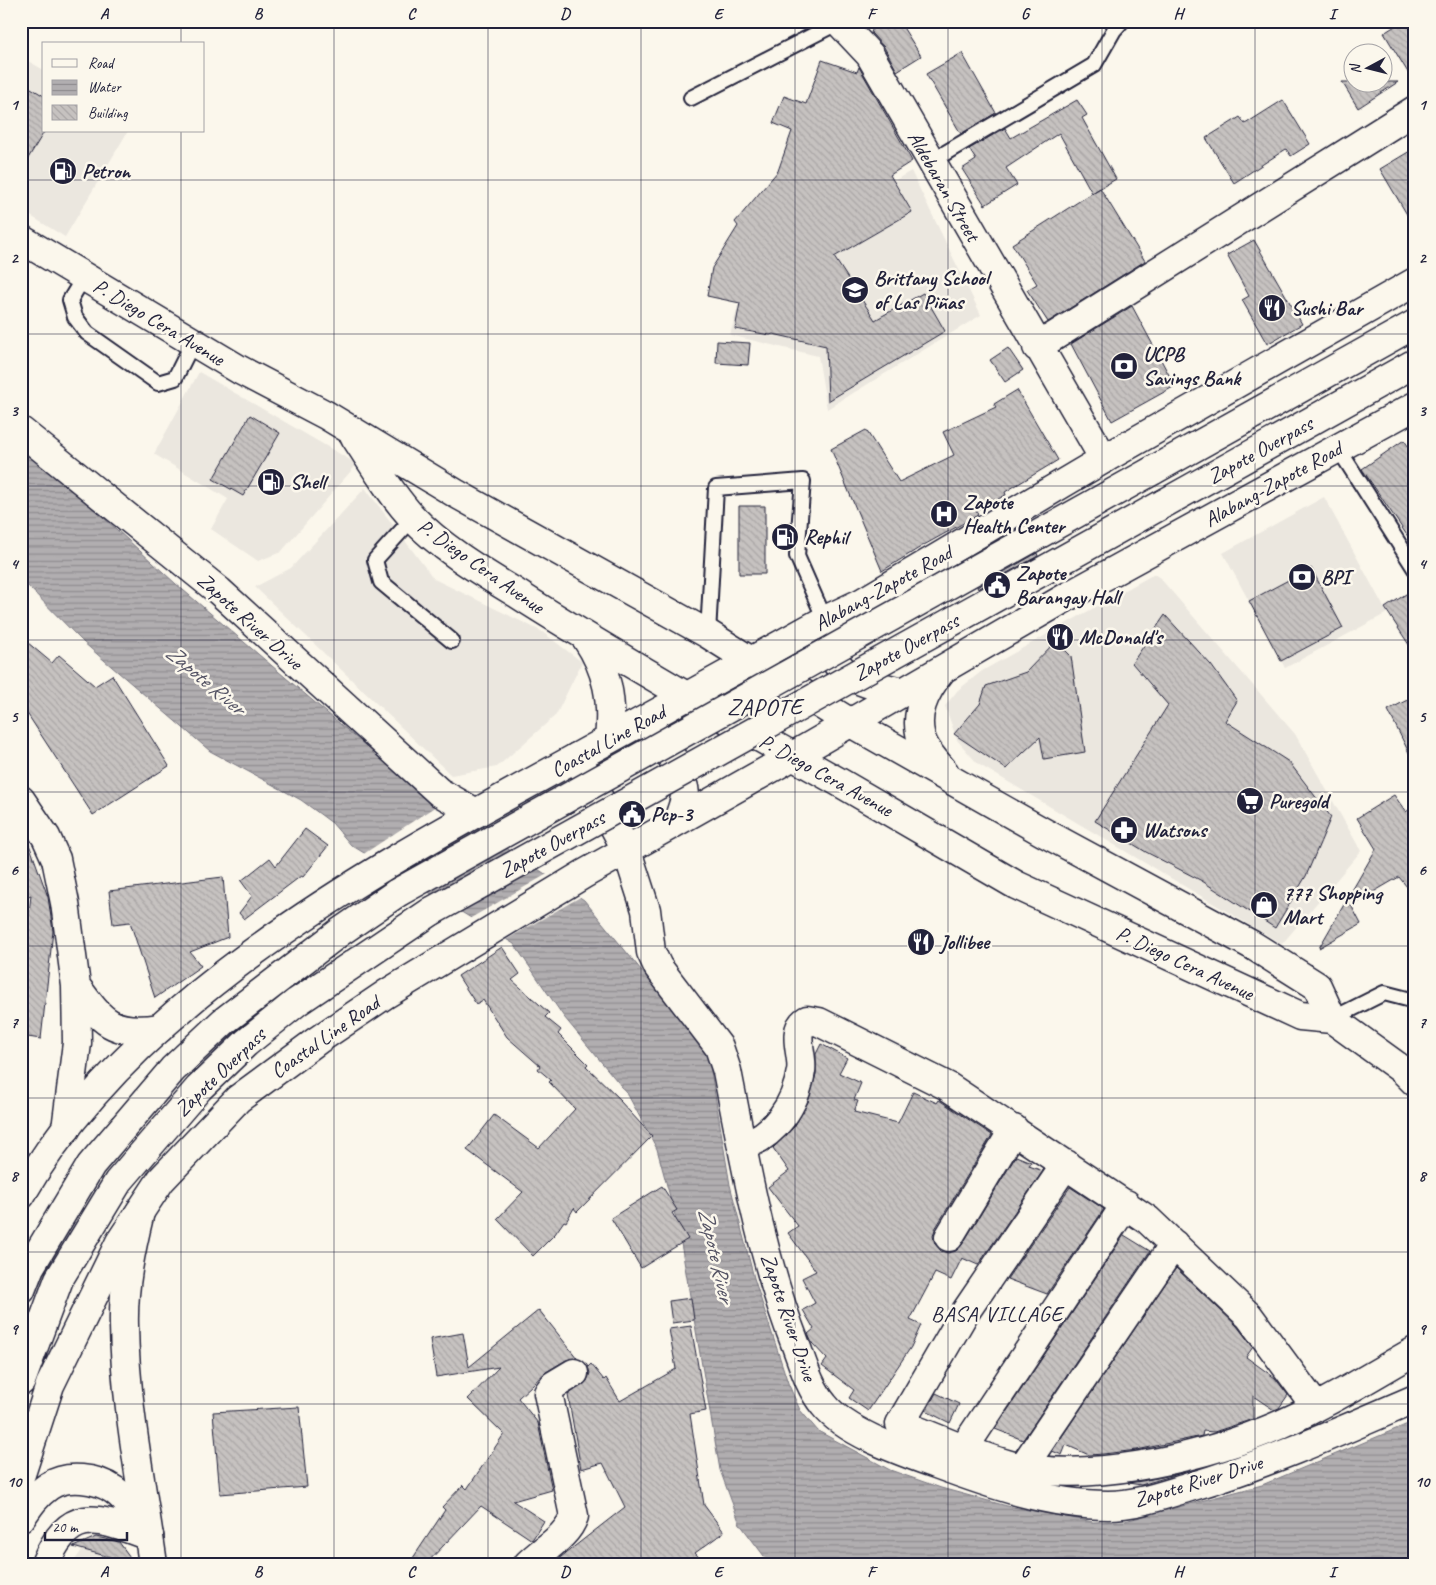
<svg xmlns="http://www.w3.org/2000/svg" width="1436" height="1585" viewBox="0 0 1436 1585" font-family="Caveat,sans-serif">
<style>
.built{fill:#ebe7df}
.water{fill:url(#water-rules);stroke:#787681}
.pier{fill:#fbf7ec}
.building{fill:url(#building-back-hatch);stroke:#22223b}
.lines{fill:none;stroke-linecap:round;stroke-linejoin:round}
.lane-casing{stroke:#22223b;stroke-width:18}
.street-casing{stroke:#22223b;stroke-width:31}
.secondary-casing{stroke:#22223b;stroke-width:31}
.primary-casing{stroke:#22223b;stroke-width:31}
.highway-casing{stroke:#22223b;stroke-width:31}
.lane{stroke:#fbf7ec;stroke-width:14}
.street{stroke:#fbf7ec;stroke-width:28}
.secondary{stroke:#fbf7ec;stroke-width:28}
.primary{stroke:#fbf7ec;stroke-width:28}
.highway{stroke:#fbf7ec;stroke-width:28}
.highway-bridge-casing{stroke:#22223b;stroke-width:31;stroke-linecap:butt}
.highway-bridge{stroke:#fbf7ec;stroke-width:28}
.grid{fill:none;stroke:#22223b;stroke-width:1;stroke-opacity:0.55}
.labels{text-anchor:middle;stroke-width:5;stroke-linejoin:round;paint-order:stroke}
.poi-label{font-size:21px;font-weight:bold;fill:#22223b;stroke:#fbf7ec;text-anchor:start}
.street-label{font-size:21px;fill:#22223b;stroke:#fbf7ec}
.water-label{font-size:22px;font-style:italic;fill:#545364;stroke:#fbf7ec}
.neighbourhood-label{font-size:22px;letter-spacing:1px;fill:#22223b;stroke:#fbf7ec}
.quarter-label{font-size:24px;letter-spacing:1px;fill:#22223b;stroke:#fbf7ec}
.neatline{fill:none;stroke:#22223b;stroke-width:2}
.grid-label{font-size:16px;text-anchor:middle;font-weight:bold;fill:#22223b}
</style>
<defs>
<pattern id="water-rules" width="6" height="5" patternUnits="userSpaceOnUse" patternTransform="scale(1.25)"><rect width="6" height="5" fill="#b1aeb0"/><path d="M0 2.5h6" fill="none" stroke="#908d90"/></pattern>
<pattern id="building-back-hatch" width="6" height="6" patternUnits="userSpaceOnUse" patternTransform="scale(1.25)"><rect width="6" height="6" fill="#c6c2c0"/><path d="M-1 5l2 2M0 0l6 6M5-1l2 2" fill="none" stroke="#aaa6a6"/></pattern>
</defs>
<rect width="100%" height="100%" fill="#fbf7ec"/>
<filter id="ink" filterUnits="userSpaceOnUse"><feTurbulence type="fractalNoise" baseFrequency=".02" numOctaves="2"/><feDisplacementMap in="SourceGraphic" scale="10" xChannelSelector="R" yChannelSelector="G"/><feConvolveMatrix kernelMatrix="1 2 1 2 8 2 1 2 1" color-interpolation-filters="sRGB"/></filter>
<g filter="url(#ink)">
<path class="built" d="M21,57L44,70V131H128L65,237L21,210Z
M911,171L981,315L827,409L818,356L730,335L749,265Z
M199,372L357,464L281,552L258,561L211,529L228,499L154,454Z
M365,488L434,579L541,631L582,662L556,715L497,767L451,775L255,587L291,568Z
M1324,497L1387,613L1285,668L1223,553Z
M1154,574L1160,578L1295,734L1361,851L1282,944L978,764L957,740L945,706L958,690L982,671Z
M104,1533L115,1537L123,1548L130,1564H72L91,1538Z"/>
<path class="water" d="M21,442L176,584L408,782L584,900L690,1030L709,1059L730,1185L754,1278L788,1383L800,1410L818,1431L890,1470L941,1488L1007,1506L1093,1522L1125,1521L1262,1485L1415,1421V1564H770L740,1524L720,1470L678,1226L657,1149L627,1093L564,1017L514,944L351,845L332,823L301,800L210,751L83,642L21,579Z"/>
<path class="pier" d="M442,802L479,827L398,876L362,855Z
M549,873L582,896L504,941L469,919Z"/>
<path class="building" d="M875,21H899L921,56L897,71L884,47L871,33Z
M1403,21H1406L1415,36V84L1384,33Z
M962,53L996,113L961,134L926,74Z
M822,60L857,72L859,67L912,161L890,175L912,212L834,257L875,320L923,293L945,331L828,401L826,346L773,334L770,335L735,329L740,303L707,296L712,268L738,226L735,222L778,171L792,131L773,123L784,96L806,104Z
M21,82L44,96V132L21,170Z
M1342,82H1398L1358,108Z
M1077,100L1087,115L1082,118L1116,179L1092,193L1059,133L1006,168L1017,185L985,205L962,169L976,160L969,149L1005,128L1011,138Z
M1283,100L1310,144L1291,156L1286,149L1234,183L1206,138L1240,117L1245,124Z
M1415,148V228L1380,169Z
M1100,188L1145,261L1048,322L1027,290L1037,284L1012,244Z
M1254,240L1302,324L1267,344L1242,300L1249,296L1227,255Z
M1132,306L1175,386L1112,421L1071,344Z
M717,341L750,343L748,365L716,363Z
M1008,348L1023,370L1005,382L990,360Z
M1017,390L1058,460L1005,492L1006,495L976,510L978,515L924,545L882,571L831,449L866,430L899,482L954,455L943,432L996,407L994,404Z
M250,415L280,433L243,496L213,479Z
M1404,440L1415,456V547L1362,469Z
M739,506H765V574H739Z
M1037,553L1038,556L978,589L977,587Z
M1311,568L1343,628L1281,661L1249,601Z
M1415,588V654L1385,608Z
M1165,615L1211,665L1237,701L1225,721L1289,762L1331,817L1306,876L1275,928L1202,881L1146,852L1095,821L1168,705L1132,663Z
M21,637L52,663L59,655L95,686L112,675L169,766L93,815L21,704Z
M1056,641L1071,656L1085,752L1044,759L1040,737L1006,769L954,734L980,704L986,686L1026,672Z
M1415,696V765L1388,710Z
M1394,795L1406,812L1415,805V897L1399,877L1351,905L1361,924L1319,948L1376,849L1357,818Z
M305,829L328,846L303,877L301,876L244,919L239,913L252,896L241,881L270,858L276,866Z
M21,832L25,833L48,897L53,931L41,1039L21,1036V984L31,895L21,899Z
M223,877L228,937L190,952L201,966L155,998L130,922L113,924L109,891Z
M502,947L520,974L512,980L549,1013L545,1017L561,1030L558,1034L588,1064L586,1066L621,1100L620,1101L652,1136L577,1212L574,1208L566,1222L564,1221L555,1234L533,1256L497,1219L523,1192L467,1150L494,1115L539,1148L575,1109L549,1082L551,1080L538,1069L540,1066L507,1037L483,1000L476,1004L458,976Z
M821,1044L847,1058L839,1073L861,1083L854,1100L858,1101L854,1112L898,1123L913,1092L937,1103L939,1100L992,1135L935,1229L933,1236L935,1244L941,1251L948,1253L956,1251L962,1245L1016,1156L1031,1162L1029,1166L1043,1171L978,1265L962,1258L951,1280L935,1273L910,1320L921,1325L911,1347L868,1411L849,1398L854,1390L822,1366L827,1359L812,1343L808,1334L814,1329L803,1310L815,1303L802,1278L816,1271L788,1233L798,1226L768,1187L789,1171L773,1148L794,1127L808,1102L816,1074V1054Z
M662,1186L677,1210L672,1213L688,1239L641,1268L611,1218Z
M1070,1187L1104,1209L1047,1294L1007,1279Z
M1124,1235L1150,1251L1023,1440L995,1429Z
M1176,1268L1237,1326L1253,1347L1246,1357L1275,1378L1288,1395L1279,1408L1274,1410L1253,1396V1419L1214,1432L1203,1431L1202,1436L1137,1450L1103,1454L1089,1455L1066,1445L1062,1455L1052,1451Z
M691,1298L694,1320L672,1323L669,1301Z
M539,1310L577,1358L566,1360L546,1372L518,1398L538,1423L552,1490L513,1501L544,1521L532,1540L481,1506L426,1564H409L445,1510L442,1507L463,1485L467,1489L504,1434L468,1399L499,1367L436,1377L430,1339L463,1333L469,1367Z
M691,1326L706,1411L690,1414L704,1505L724,1532L695,1553L705,1564H552L625,1507L603,1463L581,1469L568,1395L587,1381L590,1373L588,1367L591,1364L604,1380L606,1378L620,1401L676,1369L669,1329Z
M936,1393L959,1404L950,1423L926,1411Z
M299,1407L307,1487L220,1494L213,1412Z
M1185,1472L1141,1485L1128,1483L1142,1481Z
M96,1537L119,1542L135,1564L73,1547Z"/>
<g class="lines">
<g class="lane-casing">
<path id="lane" d="M691,98L839,22
M930,162L1094,65L1114,30L1122,21
M84,277L70,300L75,317L87,333L158,383L175,378L193,342
M1338,448L1415,569
M413,518L375,560L381,582L452,641
M708,634L716,488L803,481L797,556L825,620
M1332,1019L1384,993L1415,1001"/>
</g>
<g class="street-casing">
<path id="street" d="M838,21L870,55L1104,459
M1037,347L1415,110
M21,431L219,591L439,792L476,813
M742,1146C775,1136 796,1104 801,1071C804,1056 790,1030 807,1020L819,1022L947,1086L1148,1220L1249,1316L1316,1407
M1066,1164L964,1314L900,1424C936,1437 973,1455 1010,1465C1084,1484 1195,1459 1265,1431C1317,1410 1366,1379 1415,1351
M949,1237L1014,1129
M964,1448L1126,1204
M1023,1467L1174,1244
M45,1564C70,1504 98,1518 149,1536
M528,1564C544,1548 567,1537 574,1516L548,1393L554,1385L574,1373"/>
</g>
<g class="secondary-casing">
<path id="secondary" d="M577,757L627,851L646,910L651,952L658,967L719,1047L727,1071C745,1162 761,1256 795,1343C803,1364 809,1387 824,1405C846,1433 903,1452 936,1464C990,1484 1050,1505 1108,1505C1136,1505 1163,1495 1190,1487C1267,1464 1341,1431 1415,1399
M21,800L46,837L56,859L65,903L76,986L77,1043L66,1129
M76,986C103,1023 112,1035 160,1028
M140,1212C131,1249 123,1287 124,1325C125,1403 142,1486 153,1564"/>
</g>
<g class="primary-casing">
<path id="primary" d="M21,239L240,370L326,415L455,493L708,634L751,661
M355,437C373,464 390,493 412,517C441,548 480,571 516,593C572,629 630,663 688,697"/>
</g>
<g class="highway-casing">
<path id="highway" d="M1152,471L1415,324
M1163,504L1415,363
M836,628C820,677 865,683 902,692
M586,638C608,670 613,701 609,739
M760,667L851,723L1043,832L1252,945L1317,986L1332,1019
M942,670C925,691 911,717 924,745C929,755 938,764 945,773
M700,704L839,782L1016,885L1300,1016L1332,1019L1404,1071L1415,1082
M648,728C664,738 684,775 685,795C685,803 680,813 678,821
M21,1195C129,1006 355,879 539,778C635,725 730,673 825,620L861,603L1104,459L1415,282
M21,1290L30,1267L91,1165L173,1069L224,1021L340,932L397,893
M21,1381L59,1279L118,1182L199,1088L246,1043L297,1002L432,911
M21,1474L50,1385L120,1242L161,1180L238,1099L318,1040L386,994L584,874L793,756L1072,594L1415,406
M21,1518C29,1506 37,1494 49,1486C67,1474 97,1478 114,1490C130,1501 139,1520 149,1536"/>
</g>
<use href="#lane" class="lane"/>
<use href="#street" class="street"/>
<use href="#secondary" class="secondary"/>
<use href="#primary" class="primary"/>
<use href="#highway" class="highway"/>
<g class="highway-bridge-casing">
<path id="highway-bridge" d="M397,893L1152,471
M432,911L1163,504"/>
</g>
<use href="#highway-bridge" class="highway-bridge"/>
</g>
</g>
<path class="grid" d="M181,21V44M334,21V1564M488,21V1564M641,21V1564M795,21V1564M948,21V1564M1102,21V1564M1255,21V1564M181,131V1564M21,180H1415M21,334H1415M21,486H1415M21,640H1415M21,792H1415M21,946H1415M21,1098H1415M21,1252H1415M21,1404H1415"/>
<defs>
<g id="fuel-disc" transform="scale(1.4375)"><circle r="9.5" fill="#22223b" stroke="#fbf7ec"/><path d="M-5.5-6h7V0h2V4h1.3V-2.5L3-4.5l.8-.8L6-3V5H2.5V1h-1V6h-7ZM-4.2-4.7v3.2H.2V-4.7Z" fill="#fff"/></g>
<g id="school-disc" transform="scale(1.4375)"><circle r="9.5" fill="#22223b" stroke="#fbf7ec"/><path d="M0-5L7-2L0 1L-7-2ZM-4 1L0 2.5L4 1V4Q0 6-4 4Z" fill="#fff"/></g>
<g id="restaurant-disc" transform="scale(1.4375)"><circle r="9.5" fill="#22223b" stroke="#fbf7ec"/><path d="M-5-6h1v4h1v-4h1v4h1v-4h1v5L-1.5 .5V6h-2V.5L-5-1ZM5-6V6H3V1.5H1.5Q1.5-4 5-6Z" fill="#fff"/></g>
<g id="bank-disc" transform="scale(1.4375)"><circle r="9.5" fill="#22223b" stroke="#fbf7ec"/><path d="M-6-4H6V4H-6ZM0-2.3a2.3 2.3 0 1 0 0 4.6a2.3 2.3 0 1 0 0-4.6Z" fill="#fff"/></g>
<g id="hospital-disc" transform="scale(1.4375)"><circle r="9.5" fill="#22223b" stroke="#fbf7ec"/><path d="M-5-5h3v3.5h4V-5h3V5h-3V1.5h-4V5h-3Z" fill="#fff"/></g>
<g id="civic-disc" transform="scale(1.4375)"><circle r="9.5" fill="#22223b" stroke="#fbf7ec"/><path d="M-.6-6.5H3V-4.5H.6V-3L4-1V1h2V6H-6V1h2V-1L-.6-3ZM-1.2 2.5V6h2.4V2.5Z" fill="#fff"/></g>
<g id="supermarket-disc" transform="scale(1.4375)"><circle r="9.5" fill="#22223b" stroke="#fbf7ec"/><path d="M-6-5.5h2.5l.6 2H6L4.5 2H-2.5L-4.4-4H-6ZM-1.5 3.2a1.3 1.3 0 1 0 .1 0ZM3 3.2a1.3 1.3 0 1 0 .1 0Z" fill="#fff"/></g>
<g id="pharmacy-disc" transform="scale(1.4375)"><circle r="9.5" fill="#22223b" stroke="#fbf7ec"/><path d="M-2-6h4v4h4v4h-4v4h-4v-4h-4v-4h4Z" fill="#fff"/></g>
<g id="shop-disc" transform="scale(1.4375)"><circle r="9.5" fill="#22223b" stroke="#fbf7ec"/><path d="M-5-2.5h2.3a2.7 3.5 0 0 1 5.4 0H5L5.5 6h-11ZM-1.5-2.5h3a1.5 2.3 0 0 0-3 0Z" fill="#fff"/></g>
</defs>
<g fill-rule="evenodd">
<use href="#fuel-disc" x="63" y="171"/>
<use href="#school-disc" x="855" y="290"/>
<use href="#restaurant-disc" x="1272" y="308"/>
<use href="#bank-disc" x="1124" y="366"/>
<use href="#fuel-disc" x="271" y="482"/>
<use href="#hospital-disc" x="944" y="514"/>
<use href="#fuel-disc" x="785" y="537"/>
<use href="#bank-disc" x="1302" y="577"/>
<use href="#civic-disc" x="997" y="585"/>
<use href="#restaurant-disc" x="1060" y="637"/>
<use href="#supermarket-disc" x="1250" y="801"/>
<use href="#civic-disc" x="632" y="814"/>
<use href="#pharmacy-disc" x="1124" y="830"/>
<use href="#shop-disc" x="1264" y="905"/>
<use href="#restaurant-disc" x="921" y="942"/>
</g>
<g class="labels">
<g class="poi-label">
<text x="82" y="178">Petron</text>
<text x="874" y="285">Brittany School<tspan x="874" dy="24">of Las Piñas</tspan></text>
<text x="1291" y="315">Sushi Bar</text>
<text x="1143" y="361">UCPB<tspan x="1143" dy="24">Savings Bank</tspan></text>
<text x="290" y="489">Shell</text>
<text x="963" y="509">Zapote<tspan x="963" dy="24">Health Center</tspan></text>
<text x="804" y="544">Rephil</text>
<text x="1016" y="580">Zapote<tspan x="1016" dy="24">Barangay Hall</tspan></text>
<text x="1321" y="584">BPI</text>
<text x="1079" y="644">McDonald's</text>
<text x="1269" y="808">Puregold</text>
<text x="651" y="821">Pcp-3</text>
<text x="1143" y="837">Watsons</text>
<text x="1283" y="900">777 Shopping<tspan x="1283" dy="24">Mart</tspan></text>
<text x="940" y="949">Jollibee</text>
</g>
<g class="street-label">
<text transform="translate(944 186) rotate(60)" y="7">Aldebaran Street</text>
<text transform="translate(159 322) rotate(31)" y="7">P. Diego Cera Avenue</text>
<text transform="translate(1260 450) rotate(-29)" y="7">Zapote Overpass</text>
<text transform="translate(1273 484) rotate(-29)" y="7">Alabang-Zapote Road</text>
<text transform="translate(481 566) rotate(35)" y="7">P. Diego Cera Avenue</text>
<text transform="translate(883 588) rotate(-29)" y="7">Alabang-Zapote Road</text>
<text transform="translate(250 621) rotate(42)" y="7">Zapote River Drive</text>
<text transform="translate(906 647) rotate(-29)" y="7">Zapote Overpass</text>
<text transform="translate(608 741) rotate(-29)" y="7">Coastal Line Road</text>
<text transform="translate(826 775) rotate(29)" y="7">P. Diego Cera Avenue</text>
<text transform="translate(552 844) rotate(-29)" y="7">Zapote Overpass</text>
<text transform="translate(1185 963) rotate(25)" y="7">P. Diego Cera Avenue</text>
<text transform="translate(325 1037) rotate(-35)" y="7">Coastal Line Road</text>
<text transform="translate(220 1072) rotate(-44)" y="7">Zapote Overpass</text>
<text transform="translate(789 1317) rotate(71)" y="7">Zapote River Drive</text>
<text transform="translate(1198 1481) rotate(-17)" y="7">Zapote River Drive</text>
</g>
<g class="water-label">
<text transform="translate(206 679) rotate(40)" y="8">Zapote River</text>
<text transform="translate(717 1255) rotate(77)" y="8">Zapote River</text>
</g>
<g class="neighbourhood-label">
<text x="997" y="1321">BASA VILLAGE</text>
</g>
<g class="quarter-label">
<text x="765" y="715">ZAPOTE</text>
</g>
</g>
<rect width="1436" height="1585" fill="none" stroke="#fbf7ec" stroke-width="55"/>
<rect x="42" y="42" width="162" height="90" fill="#fbf7ec" stroke="#a4a2a5"/>
<rect x="52" y="59" width="25" height="8" fill="#fbf7ec" stroke="#a4a2a5"/>
<text x="88" y="68" font-size="15" fill="#22223b">Road</text>
<rect x="52" y="80" width="25" height="15" fill="url(#water-rules)" stroke="#a4a2a5"/>
<text x="88" y="92" font-size="15" fill="#22223b">Water</text>
<rect x="52" y="105" width="25" height="15" fill="url(#building-back-hatch)" stroke="#a4a2a5"/>
<text x="88" y="118" font-size="15" fill="#22223b">Building</text>
<g transform="translate(1368 68) rotate(263)"><circle r="24" fill="#fbf7ec" stroke="#a4a2a5"/>
<path d="M0-4L9 19L0 12L-9 19Z" fill="#22223b"/>
<text y="-8" font-size="14" font-weight="bold" text-anchor="middle" fill="#22223b">N</text>
</g>
<path d="M45 1532v8h82v-8" fill="none" stroke="#22223b" stroke-width="2.5"/>
<text x="52" y="1532" font-size="15" fill="#22223b" stroke="#fbf7ec" stroke-width="4" paint-order="stroke">20 m</text>
<rect x="28" y="28" width="1380" height="1530" class="neatline"/>
<g class="grid-label">
<text x="104" y="19">A</text>
<text x="258" y="19">B</text>
<text x="411" y="19">C</text>
<text x="565" y="19">D</text>
<text x="718" y="19">E</text>
<text x="871" y="19">F</text>
<text x="1025" y="19">G</text>
<text x="1178" y="19">H</text>
<text x="1332" y="19">I</text>
<text x="14" y="110">1</text>
<text x="1422" y="110">1</text>
<text x="14" y="263">2</text>
<text x="1422" y="263">2</text>
<text x="14" y="416">3</text>
<text x="1422" y="416">3</text>
<text x="14" y="569">4</text>
<text x="1422" y="569">4</text>
<text x="14" y="722">5</text>
<text x="1422" y="722">5</text>
<text x="14" y="875">6</text>
<text x="1422" y="875">6</text>
<text x="14" y="1028">7</text>
<text x="1422" y="1028">7</text>
<text x="14" y="1181">8</text>
<text x="1422" y="1181">8</text>
<text x="14" y="1334">9</text>
<text x="1422" y="1334">9</text>
<text x="14" y="1487">10</text>
<text x="1422" y="1487">10</text>
<text x="104" y="1577">A</text>
<text x="258" y="1577">B</text>
<text x="411" y="1577">C</text>
<text x="565" y="1577">D</text>
<text x="718" y="1577">E</text>
<text x="871" y="1577">F</text>
<text x="1025" y="1577">G</text>
<text x="1178" y="1577">H</text>
<text x="1332" y="1577">I</text>
</g>
</svg>
